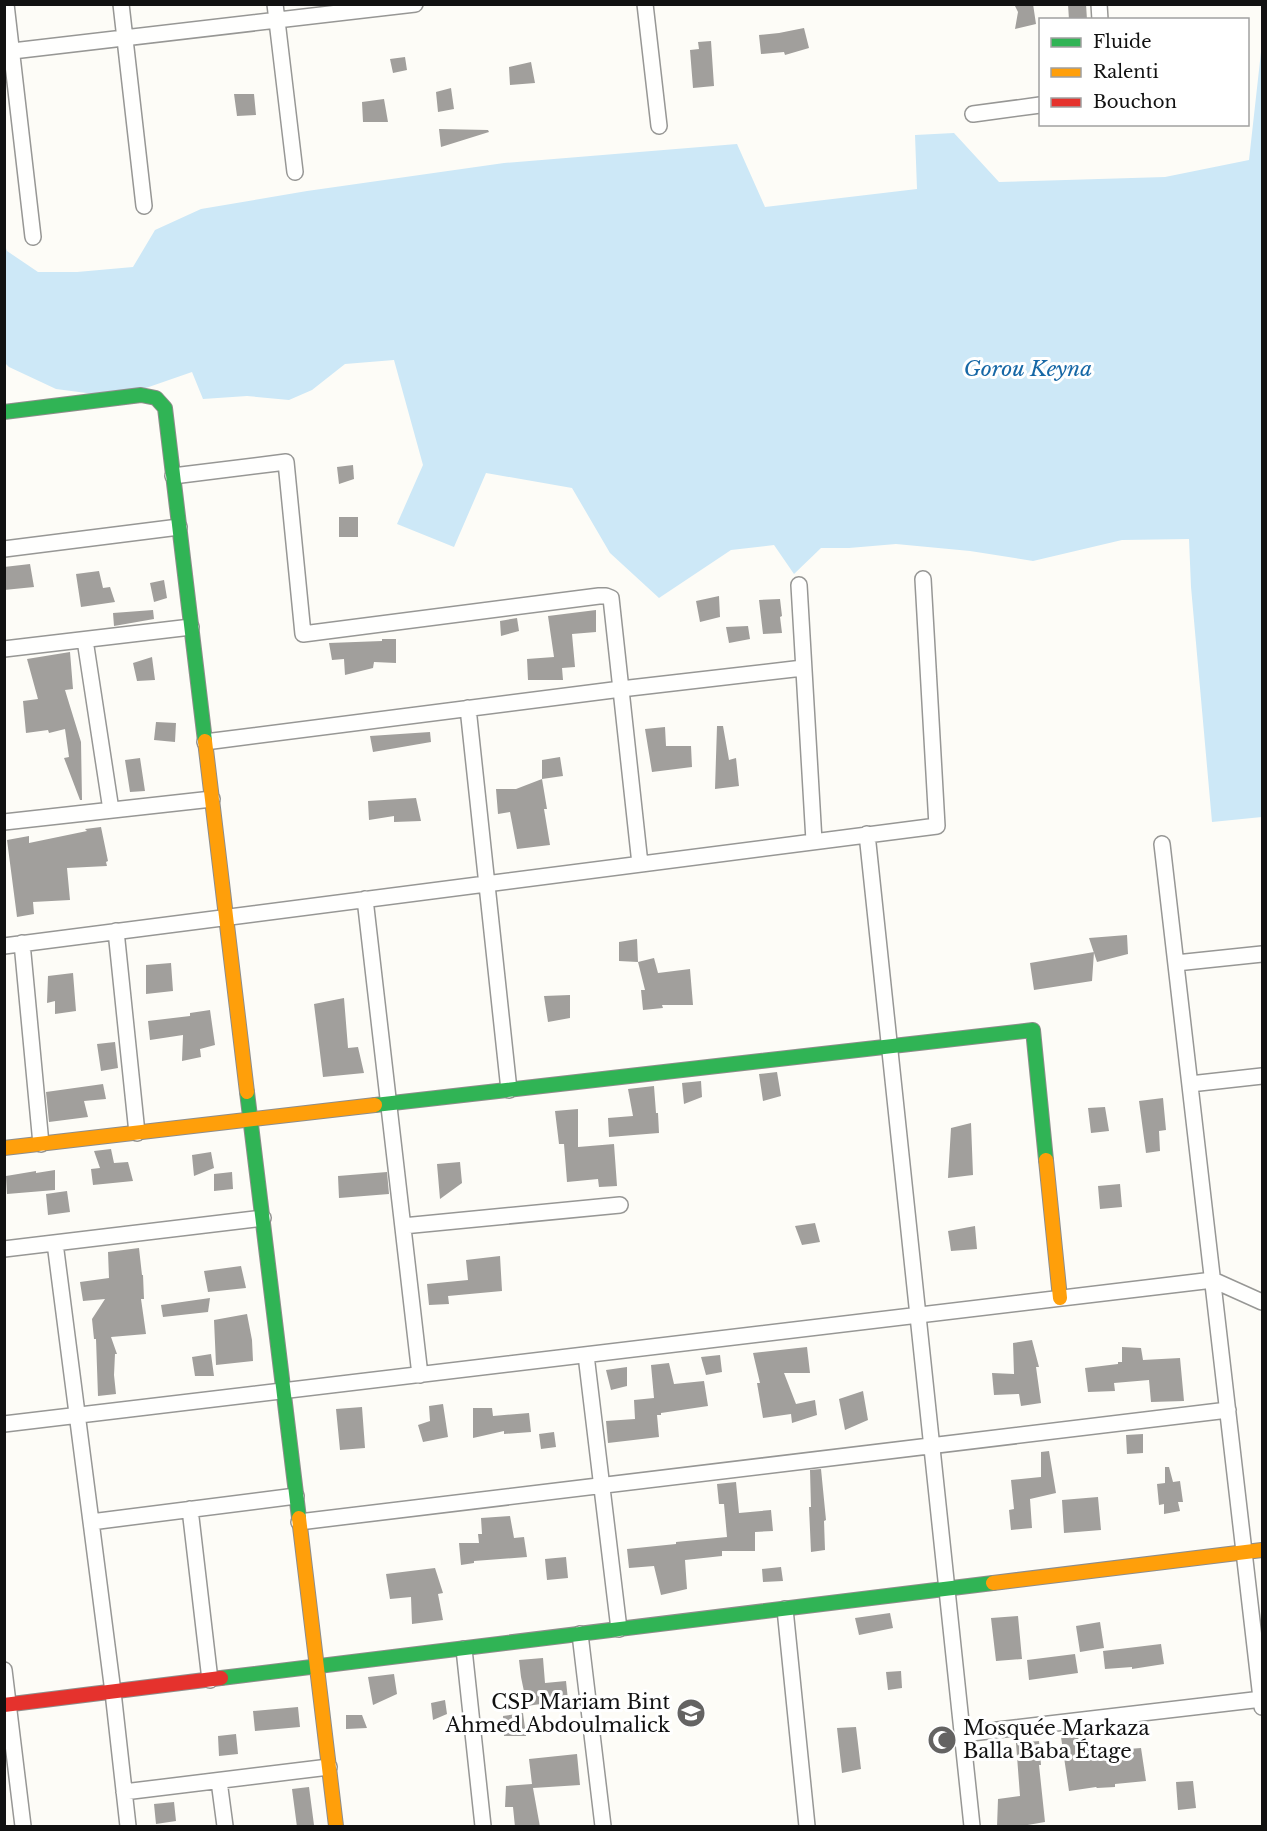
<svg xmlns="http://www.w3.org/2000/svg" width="1267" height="1831" viewBox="0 0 1267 1831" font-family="'Libre Baskerville',serif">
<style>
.water{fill:#cde8f7}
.building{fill:#a19f9c}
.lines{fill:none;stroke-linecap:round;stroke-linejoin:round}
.street-casing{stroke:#979795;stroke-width:18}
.fast-casing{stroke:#8e8d8b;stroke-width:16}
.slow-casing{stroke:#8e8d8b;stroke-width:16}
.jam-casing{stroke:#8e8d8b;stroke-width:16}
.street{stroke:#fffffe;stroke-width:15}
.fast{stroke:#30b455;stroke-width:14}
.slow{stroke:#ff9f0a;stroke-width:14}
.jam{stroke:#e5322d;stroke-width:14}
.labels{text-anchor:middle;stroke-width:6;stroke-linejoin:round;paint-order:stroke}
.poi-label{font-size:20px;fill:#111;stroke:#fff;text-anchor:end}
.water-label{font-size:21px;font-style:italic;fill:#1768a6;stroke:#fff}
</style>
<rect width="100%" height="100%" fill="#fdfcf7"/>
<path class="water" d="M1262,43V817L1212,822L1191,587L1189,539L1122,540L1033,561L970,551L896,544L849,548H821L794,574L774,545L731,550L659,598L610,553L572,488L486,473L454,547L397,524L423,465L394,360L345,364L312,390L289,400L247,396L203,399L192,372L143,389L94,394L56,389L9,367L4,362V243L7,251L38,272H77L133,267L155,230L201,209L307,191L504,163L737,144L765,207L917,189L915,135L954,133L999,182L1165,177L1249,160Z"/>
<path class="building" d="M1014,4H1033L1036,24L1015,29L1018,12Z
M1068,4H1086L1087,20H1069Z
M804,28L809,48L785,55L784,52L761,54L759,35L779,33Z
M711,41L714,86L693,88L690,50L699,49L698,42Z
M405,57L407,70L393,73L390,59Z
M531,62L535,83L510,85L509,67Z
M451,88L454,109L438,112L436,92Z
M234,94H254L256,115L237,116Z
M384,99L388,122H363L362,102Z
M439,129L488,130L489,132L441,147Z
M353,465L354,479L339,484L337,467Z
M339,517H358V537H339Z
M30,564L34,587L4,590V567Z
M99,571L103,588L110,587L115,602L81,607L76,574Z
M164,580L167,598L154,602L150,583Z
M719,596L720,617L700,622L696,601Z
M780,599L782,616L780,617L782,633L763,634L759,600Z
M153,610L154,619L114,626L113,613Z
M596,610V632L572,634L575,667L562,668L563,680H528L527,659L554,657L548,616Z
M517,618L519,631L501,636L500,621Z
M748,626L750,639L729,643L726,627Z
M382,639H396V663L374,662L373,668L345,675L344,659L332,660L329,643L382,641Z
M70,652L73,689L65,690L81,742L82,800H80L64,758L69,757L65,729L49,733L48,730L26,733L23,701L38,699L27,659Z
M152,657L155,680L137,681L133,663Z
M156,722L176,723L175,742L154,740Z
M717,726H723L729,760L736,758L739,786L715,789Z
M665,727L666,746H691L692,767L652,772L645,729Z
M430,732L431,742L373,752L370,736Z
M560,757L563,776L542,779V760Z
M140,758L145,791L130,792L125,760Z
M542,779L547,809H544L550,845L517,849L510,812L498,814L496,789H516Z
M416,798L421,821L394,822V816L369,820L368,801Z
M101,827L108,861L106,862L107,866L67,868L70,900L33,902L34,914L17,917L7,840L29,836V843L87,831L85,829Z
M1127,935L1128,954L1097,962L1089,938Z
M637,939L638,962L619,961V942Z
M1094,952L1092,981L1034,990L1030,963Z
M654,958L658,973L690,969L693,1005H662L663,1008L643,1010L641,990H645L638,962Z
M171,963L173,991L146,994V965Z
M73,973L76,1011L55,1014V1001L47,1003L48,976Z
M570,995V1018L548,1022L544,996Z
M344,998L348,1048L358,1047L364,1073L323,1077L314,1004Z
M210,1010L215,1045L200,1049L201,1057L182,1061L183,1035L150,1040L148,1021L190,1016V1013Z
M115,1042L118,1068L101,1071L97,1044Z
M777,1072L781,1096L763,1101L759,1074Z
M701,1081L702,1097L684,1104L682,1083Z
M103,1084L106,1099L84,1101L88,1117L49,1122L46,1092Z
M654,1086L656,1113H658L659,1133L609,1137L608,1118L633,1116L628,1089Z
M1163,1098L1166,1130L1159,1131L1160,1151L1146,1153L1139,1101Z
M1105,1107L1109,1131L1091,1133L1088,1108Z
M578,1109V1147L614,1144L617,1186L599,1187L598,1179L567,1182L564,1144H559L555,1111Z
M971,1123L973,1175L948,1178L951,1128Z
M111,1149L114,1163L128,1162L133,1181L93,1185L91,1169L100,1168L94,1151Z
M211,1152L214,1168L194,1176L192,1155Z
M460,1162L462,1183L440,1199L437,1164Z
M55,1170V1190L7,1194L6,1176L36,1171V1173Z
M232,1172L233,1189L214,1191V1174Z
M387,1172L389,1194L339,1198L338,1176Z
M1120,1184L1122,1207L1100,1209L1098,1186Z
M67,1191L70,1212L48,1215L46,1194Z
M815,1223L820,1242L802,1245L795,1226Z
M975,1226L977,1249L951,1251L948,1231Z
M139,1248L142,1275H143L144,1299H141L146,1334L111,1337L117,1354H115L114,1375L116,1394L98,1396L96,1339H94L92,1319L105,1299L83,1301L80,1282L109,1278L108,1252Z
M500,1256L502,1291L448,1296L449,1304L429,1305L427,1284L468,1280L466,1260Z
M241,1266L246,1288L208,1292L204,1271Z
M210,1298L208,1312L163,1317L161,1305Z
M247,1314L252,1340L253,1361L216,1365L214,1320Z
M1032,1340L1039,1367H1036L1041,1403L1021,1406L1019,1394L994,1395L992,1373L1014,1374L1013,1343Z
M807,1347L810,1373H784L796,1404L815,1400L817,1415L792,1423L791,1414L763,1418L757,1383H760L753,1353Z
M1122,1347L1141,1348L1143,1360L1180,1358L1184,1401L1151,1402L1149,1380L1114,1383L1115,1391L1088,1392L1085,1368L1118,1364V1362H1122Z
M211,1354L214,1376H195L192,1357Z
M720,1355L722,1372L706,1375L701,1357Z
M669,1363L674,1384L704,1381L708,1406L661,1413V1415H657L659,1437L608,1443L606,1421L635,1419L634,1400L654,1398L651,1365Z
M627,1367V1386L611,1390L606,1370Z
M863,1391L868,1420L845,1430L839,1399Z
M443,1404L448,1437L423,1442L418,1425L430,1421L429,1406Z
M362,1407L365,1448L340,1450L336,1409Z
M473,1408H492L493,1416L529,1413L531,1432L504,1434V1431L473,1438Z
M554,1432L556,1447L541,1449L539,1434Z
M1143,1434V1453L1127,1454L1126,1435Z
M1049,1451L1056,1493L1030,1499L1032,1528L1011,1530L1009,1510L1014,1509L1011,1480L1041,1477V1452Z
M1165,1467H1169L1173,1482L1180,1481L1183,1502H1178L1180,1511L1164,1514V1504L1159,1505L1157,1484L1165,1483Z
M821,1469L826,1520L824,1521L825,1550L811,1552L809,1507H811L810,1470Z
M736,1482L739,1513L771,1510L773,1531L755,1532V1551H722V1556L685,1560L687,1589L661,1595L654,1566L629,1568L627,1549L676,1544V1542L727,1537L724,1504H719L717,1484Z
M1098,1497L1101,1530L1064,1533L1062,1500Z
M510,1516L514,1538L524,1537L527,1557L474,1561V1563L461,1565L459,1543H479L478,1534H482L481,1518Z
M566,1557L568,1578L547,1580L545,1559Z
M781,1567L783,1581L763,1582L762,1569Z
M435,1568L443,1593L438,1594L443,1620L412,1624L411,1597L390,1599L386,1574Z
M890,1613L893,1628L859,1635L855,1618Z
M1018,1616L1022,1659L996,1661L991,1618Z
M1100,1622L1104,1648L1080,1652L1076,1626Z
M1161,1644L1164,1664L1132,1669V1667L1105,1669L1103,1651Z
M1075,1654L1078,1673L1029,1680L1027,1660Z
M543,1658L545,1683L566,1681L568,1700L527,1706L521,1677L519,1660Z
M901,1671L902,1688L888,1690L886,1672Z
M394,1674L397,1694L373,1705L368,1677Z
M445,1700L447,1714L433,1720L431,1703Z
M298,1707L300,1727L255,1731L253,1711Z
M523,1713L526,1736H504L503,1716Z
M346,1715H362L367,1728L346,1729Z
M856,1727L861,1769L842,1773L837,1728Z
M236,1734L238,1754L219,1756L218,1736Z
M1088,1734L1090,1752L1141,1748L1146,1781L1115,1784V1787L1097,1788L1096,1787L1069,1791L1061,1737Z
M1039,1741L1041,1765H1039L1045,1822L1016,1827H997L998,1799L1020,1796L1016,1743Z
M577,1754L580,1785L533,1788L540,1827H515L513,1807H505L506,1786L532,1784L529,1759Z
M1193,1781L1196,1808L1178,1810L1176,1782Z
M309,1787L314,1825L297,1827L292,1789Z
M174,1802L176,1821L156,1824L154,1804Z"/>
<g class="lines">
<g class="street-casing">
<path id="street" d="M6,4L33,237
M121,4L144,206
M275,4L295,172
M645,4L659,126
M1099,4L1100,20
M4,52L415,4
M973,114L1040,105
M173,476L286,462L303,634L599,596H606L611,598L640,864
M4,549L179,527
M799,585L814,841
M85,640L111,810
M4,649L191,627
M468,708L509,1090
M205,742L621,689L803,668
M4,822L212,799
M867,834L972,1826
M1162,844L1262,1707
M365,899L420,1375
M116,931L137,1133
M22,943L41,1144
M4,946L937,826L923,579
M1176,963L1262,954
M1190,1084L1262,1076
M403,1226L620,1205
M55,1243L113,1692L128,1826
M4,1249L263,1218
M586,1355L619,1629
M4,1424L1213,1280L1262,1302
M190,1509L210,1680
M91,1522L296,1496
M299,1522L1228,1410
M785,1609L807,1826
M580,1634L603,1826
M464,1649L483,1826
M4,1670L23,1826
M963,1734L1262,1699
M219,1781L225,1826
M124,1792L329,1767"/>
</g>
<g class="fast-casing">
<path id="fast" d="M4,412L141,395L156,398L165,408L205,741
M247,1092L299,1518
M375,1105L1033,1030L1046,1160
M221,1678L993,1583"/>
</g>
<g class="slow-casing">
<path id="slow" d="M205,741L247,1092
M4,1148L375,1105
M1046,1160L1060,1298
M299,1518L336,1826
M993,1583L1262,1550"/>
</g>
<g class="jam-casing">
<path id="jam" d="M4,1705L221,1678"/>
</g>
<use href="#street" class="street"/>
<use href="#fast" class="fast"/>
<use href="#slow" class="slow"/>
<use href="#jam" class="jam"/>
</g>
<defs>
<g id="school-disc" transform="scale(1.5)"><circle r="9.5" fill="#646362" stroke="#fff"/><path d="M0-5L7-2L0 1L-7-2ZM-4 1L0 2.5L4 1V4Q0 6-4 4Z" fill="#fff"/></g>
<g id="mosque-disc" transform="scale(1.5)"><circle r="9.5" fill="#646362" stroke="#fff"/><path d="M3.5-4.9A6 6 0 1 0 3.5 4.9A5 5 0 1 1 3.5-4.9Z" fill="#fff"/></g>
</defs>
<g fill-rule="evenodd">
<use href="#school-disc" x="691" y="1713"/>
<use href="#mosque-disc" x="942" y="1740"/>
</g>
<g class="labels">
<g class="poi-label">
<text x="670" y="1709">CSP Mariam Bint<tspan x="670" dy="23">Ahmed Abdoulmalick</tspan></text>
<text x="963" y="1735" text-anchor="start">Mosquée Markaza<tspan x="963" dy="23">Balla Baba Étage</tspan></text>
</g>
<g class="water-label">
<text x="1028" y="376">Gorou Keyna</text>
</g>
</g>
<rect width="1267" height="1831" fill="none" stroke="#111111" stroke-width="12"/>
<rect x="1039" y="18" width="210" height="108" fill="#ffffff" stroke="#a0a0a0" stroke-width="1.5"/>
<rect x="1051" y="38" width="30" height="9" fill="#30b455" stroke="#a0a0a0" stroke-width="1.5"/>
<text x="1093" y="48" font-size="18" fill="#111111">Fluide</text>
<rect x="1051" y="68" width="30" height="9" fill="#ff9f0a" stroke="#a0a0a0" stroke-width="1.5"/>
<text x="1093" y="78" font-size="18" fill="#111111">Ralenti</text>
<rect x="1051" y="98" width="30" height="9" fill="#e5322d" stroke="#a0a0a0" stroke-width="1.5"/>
<text x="1093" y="108" font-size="18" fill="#111111">Bouchon</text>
</svg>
